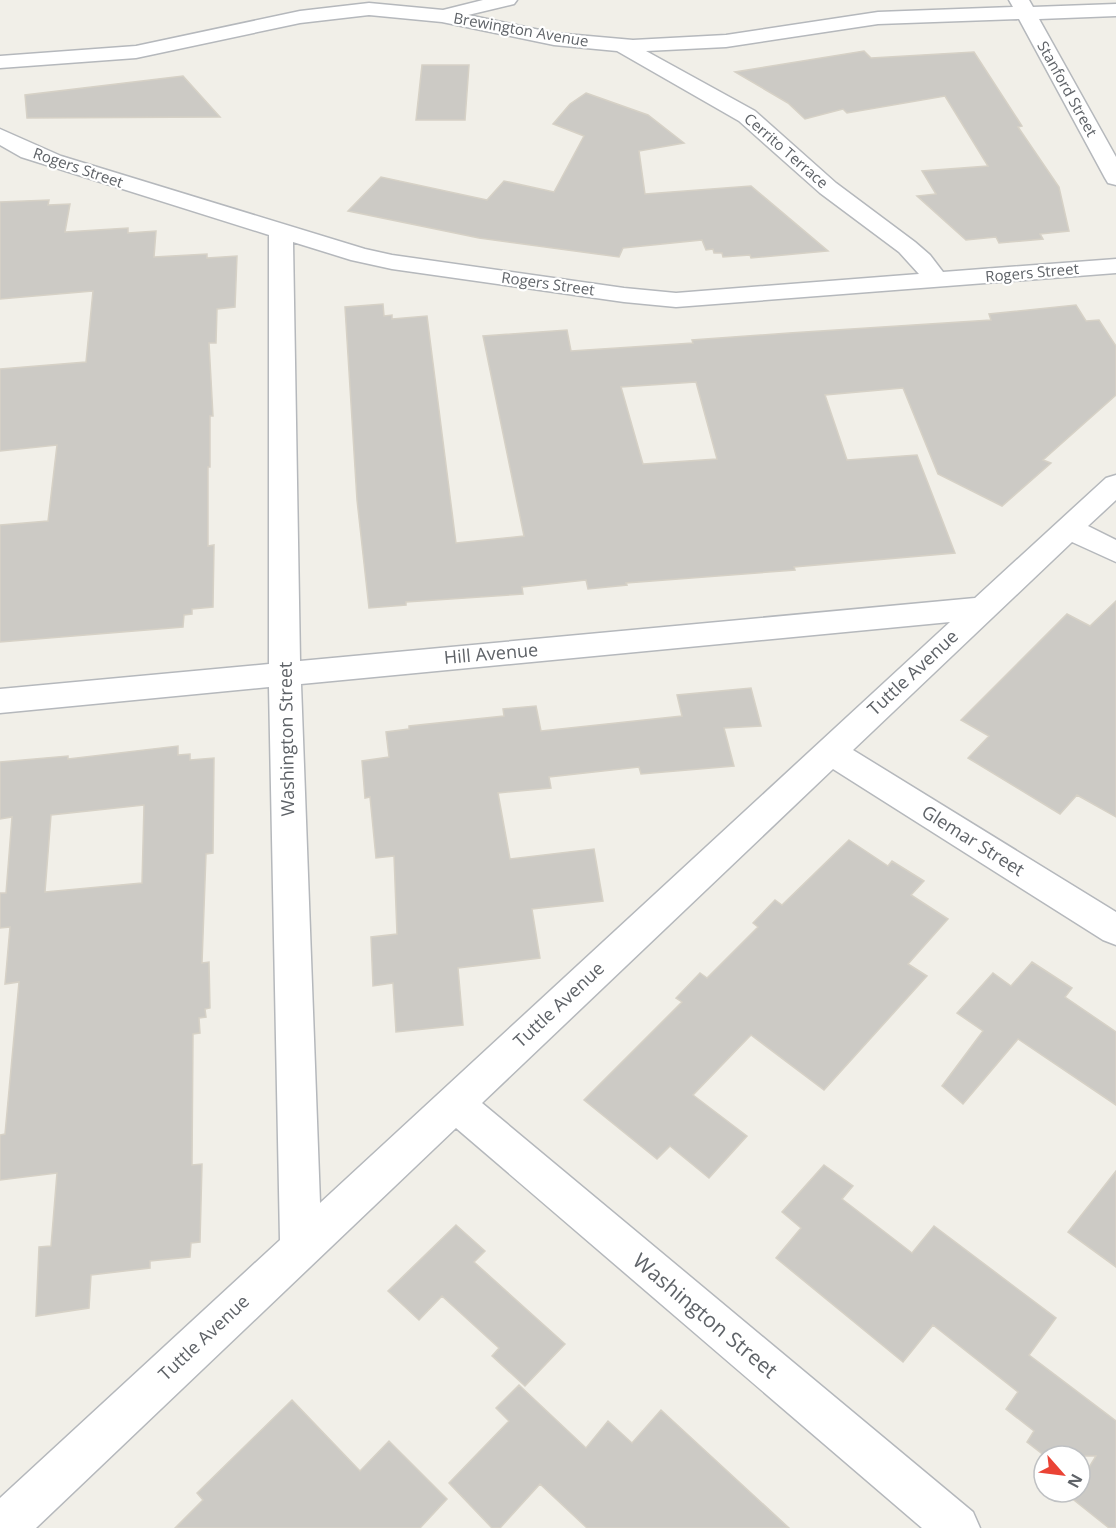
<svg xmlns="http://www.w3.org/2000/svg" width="1116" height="1528" viewBox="0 0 1116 1528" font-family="'Open Sans',sans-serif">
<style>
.building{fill:#cccac5;stroke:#d6d1c6;stroke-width:1.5;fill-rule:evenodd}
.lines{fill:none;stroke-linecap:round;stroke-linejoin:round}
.minor-casing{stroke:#b5b8bc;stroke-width:3}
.minor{fill:#fff;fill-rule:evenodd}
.labels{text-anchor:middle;stroke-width:4.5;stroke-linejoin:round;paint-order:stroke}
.far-street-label{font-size:15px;fill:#5f6368;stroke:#fff}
.street-label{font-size:18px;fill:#5f6368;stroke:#fff}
.near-street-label{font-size:21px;fill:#5f6368;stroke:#fff}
</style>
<rect width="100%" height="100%" fill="#f1efe8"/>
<path class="building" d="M864,51L871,58L974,52L1022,126L1018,127L1059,187L1069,231L1040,234L1043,239L999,243L996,237L966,240L917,196L936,194L922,171L988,166L945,96L847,113L843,109L805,119L788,103L735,72Z
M422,65H469L465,120H416Z
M183,76L220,117L27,118L25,95Z
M586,93L648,115L684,143L639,151L645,194L751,186L828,251L751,258L750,255L723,257L722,253H714L713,249L706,250L702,240L623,248L619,257L479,238L348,211L381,177L487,200L504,181L554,192L584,136L553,124L570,104Z
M49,200L48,205L70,204L65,232L128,228V233L156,231L154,257L207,254V258L237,256L235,307L217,309L216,343H209L213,416H210V467H208V546L214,545L213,607L192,609V614L184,615L183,627L0,642V525L48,521L57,445L0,451V369L86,362L93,291L0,299V202Z
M383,304L384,316L392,315V319L427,316L456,543L524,536L483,336L567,330L571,351L693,343L692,340L789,333L991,320L989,314L1076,305L1086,321L1099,320L1116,346V395L1043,460L1051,463L1002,506L938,474L903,388L825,395L847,460L917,455L955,553L794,567L795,570L626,583L627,585L588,589L586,580L522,587L523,594L406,602V605L369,608L357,500L345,307ZM696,382L717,459L643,464L621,387Z
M1116,601V817L1077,795L1060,814L968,758L989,736L961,720L1067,614L1090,626Z
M751,688L761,726L724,728L734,766L641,774L639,767L549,777L551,788L498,793L510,859L594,849L603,901L532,909L540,958L458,968L463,1025L396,1032L393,983L373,986L371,937L397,934L394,856L376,858L370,797L365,798L362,761L389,757L386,732L409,729V726L504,716L503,709L536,706L541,731L682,716L677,695Z
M178,746V755L190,754V760L214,758L213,853L206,854L202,963L209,962L210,1008L205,1009L206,1017L199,1018L200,1033L193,1034L192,1165L202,1164L200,1242L191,1243L190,1257L150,1261V1268L91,1275L89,1308L36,1316L39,1247L51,1246L57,1173L0,1180V1135L5,1134L19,982L5,984L10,927L0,928V893H6L12,817L0,819V762L68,756V759ZM144,805L142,883L45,892L51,815Z
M849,840L888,866L892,861L924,881L911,895L948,919L908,964L927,976L824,1090L751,1035L693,1095L747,1136L709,1178L670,1146L657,1159L584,1100L682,1002L676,998L700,973L707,978L758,927L753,923L775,900L782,905Z
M1032,962L1072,988L1065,997L1116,1032V1105L1018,1039L963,1104L942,1086L983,1031L957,1013L993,973L1011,986Z
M824,1165L853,1186L842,1199L912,1253L934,1226L1056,1318L1029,1355L1116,1421V1528H1109L1070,1497L1074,1492H1080V1482L1096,1456H1045L1027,1442L1034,1431L1006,1409L1018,1392L933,1325L903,1362L776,1258L801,1228L782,1212Z
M1116,1171V1267L1068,1232Z
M456,1225L485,1251L474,1262L565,1344L525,1386L492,1356L499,1348L442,1296L419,1320L388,1291Z
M519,1385L586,1448L608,1421L632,1443L661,1410L789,1528H587L540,1484L500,1528H492L449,1483L509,1421L496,1408Z
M292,1400L360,1471L389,1441L447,1499L420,1528H175L203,1500L197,1493Z"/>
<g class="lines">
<g class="minor-casing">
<path id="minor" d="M483,0H517L514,4L468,15L554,33L633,40L726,35L878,12L1013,7L1009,0H1029L1033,7L1116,4V16L1039,19L1116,157V185L1108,183L1105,178L1019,19L878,24L726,47L646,51L755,111L836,183L915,242L930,255L943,272L1116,259V273L676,307L624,302L392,269L351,260L293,242L300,661L975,598L1106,478L1116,475V500L1088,526L1116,540V562L1072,542L853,750L1116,912V945L1103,940L833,769L482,1103L973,1512L980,1528H922L456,1128L36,1528H0V1498L280,1240L269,687L0,713V689L269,664V235L21,157L0,145V129L61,156L365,249L392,255L624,288L676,293L919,274L899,252L820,193L739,121L617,51L554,45L442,22L369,15L300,23L136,58L0,68V56L136,46L300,11L369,3L443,10ZM950,622L320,1203L301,684Z"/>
</g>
<use href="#minor" class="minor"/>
</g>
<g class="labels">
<g class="far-street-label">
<text transform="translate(521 30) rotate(10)" y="5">Brewington Avenue</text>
<text transform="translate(1067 89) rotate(61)" y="5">Stanford Street</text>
<text transform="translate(786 151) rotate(41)" y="5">Cerrito Terrace</text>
<text transform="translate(78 168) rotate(19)" y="5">Rogers Street</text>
<text transform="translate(1032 273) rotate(-5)" y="5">Rogers Street</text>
<text transform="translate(548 284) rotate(8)" y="5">Rogers Street</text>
</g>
<g class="street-label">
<text transform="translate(491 654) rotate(-5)" y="6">Hill Avenue</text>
<text transform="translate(913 673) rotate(-43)" y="6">Tuttle Avenue</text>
<text transform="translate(287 739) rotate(-91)" y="6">Washington Street</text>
<text transform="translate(973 841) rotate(32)" y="6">Glemar Street</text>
<text transform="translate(559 1005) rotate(-43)" y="6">Tuttle Avenue</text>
<text transform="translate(204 1338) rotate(-43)" y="6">Tuttle Avenue</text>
</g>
<g class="near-street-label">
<text transform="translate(705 1316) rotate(40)" y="7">Washington Street</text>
</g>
</g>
<g transform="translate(1062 1474) rotate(118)"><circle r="28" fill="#ffffff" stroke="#bfc1c3" stroke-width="1.5"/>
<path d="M0-4.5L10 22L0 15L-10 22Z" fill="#ea4335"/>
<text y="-9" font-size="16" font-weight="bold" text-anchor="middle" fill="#5f6368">N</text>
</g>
</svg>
